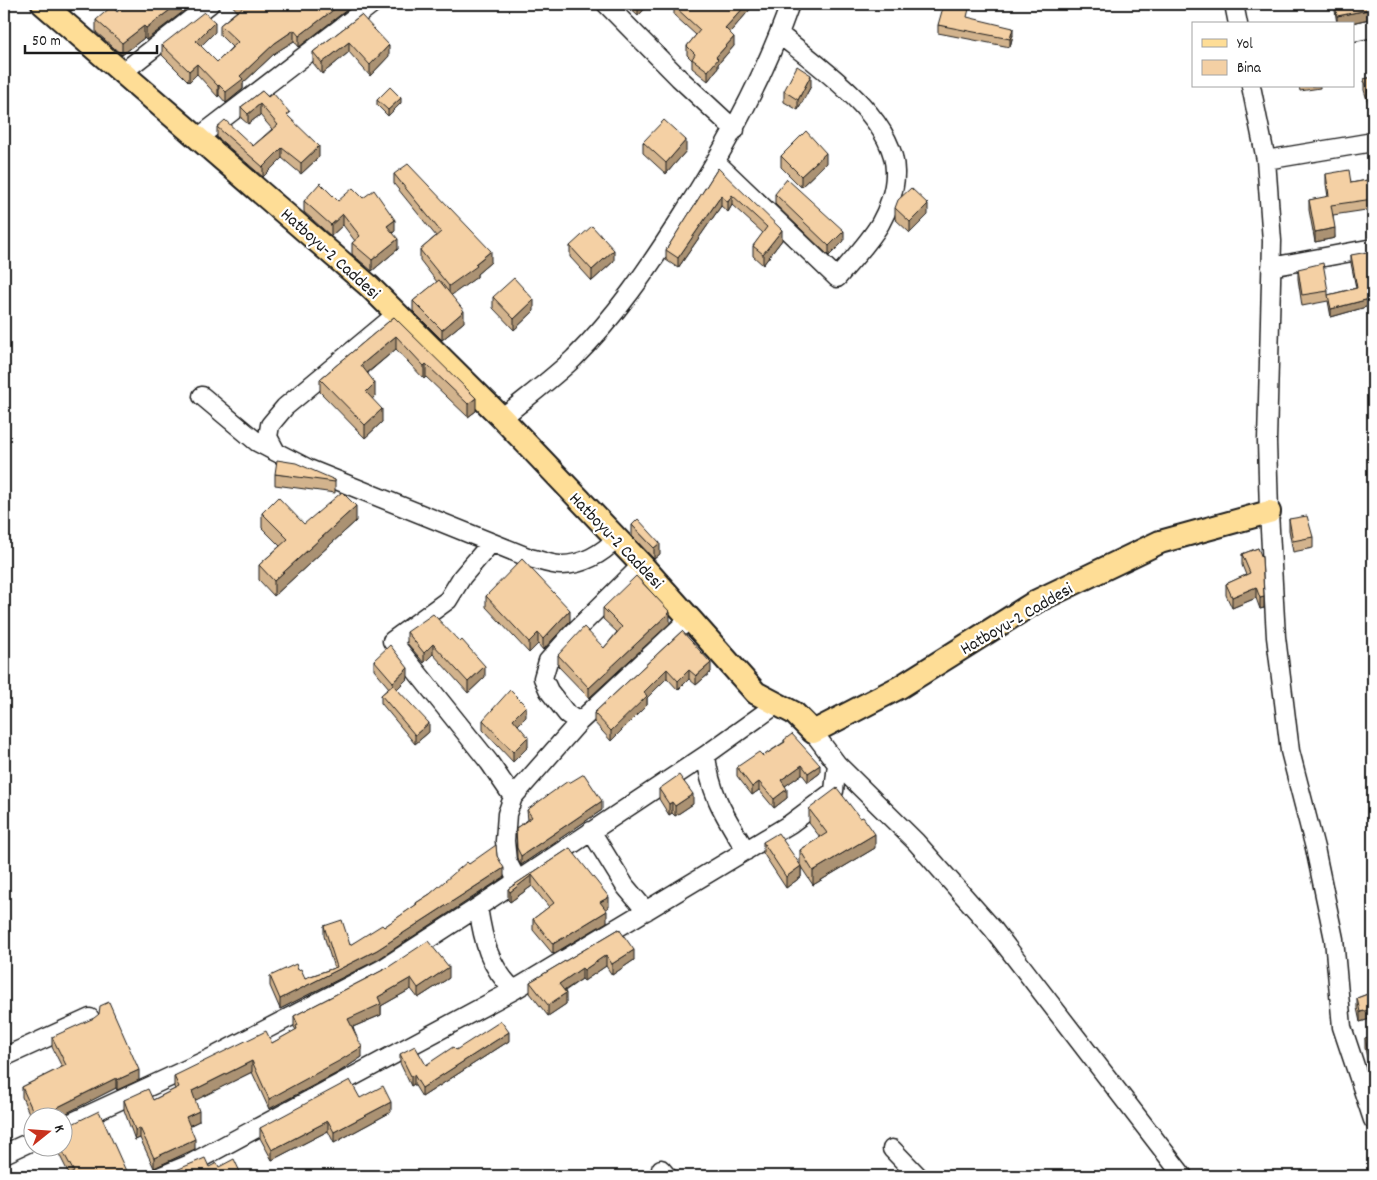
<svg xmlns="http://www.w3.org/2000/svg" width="1377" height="1180" viewBox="0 0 1377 1180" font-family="Dekko,sans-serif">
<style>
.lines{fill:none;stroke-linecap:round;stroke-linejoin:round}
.minor-casing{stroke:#1c1c1c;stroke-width:21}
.major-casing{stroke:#1c1c1c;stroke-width:26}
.minor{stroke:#fff;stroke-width:18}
.major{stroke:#fedd96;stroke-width:22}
.wall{fill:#d2b38d;stroke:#1c1c1c}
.shaded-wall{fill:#ab9273;stroke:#1c1c1c}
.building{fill:#f4d0a4;stroke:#1c1c1c}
.labels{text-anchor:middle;stroke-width:4.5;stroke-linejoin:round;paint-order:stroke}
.street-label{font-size:18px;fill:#1c1c1c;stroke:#fff}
</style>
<rect width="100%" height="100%" fill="#fff"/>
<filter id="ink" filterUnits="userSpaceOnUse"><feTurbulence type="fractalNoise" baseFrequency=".02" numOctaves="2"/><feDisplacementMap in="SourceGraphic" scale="10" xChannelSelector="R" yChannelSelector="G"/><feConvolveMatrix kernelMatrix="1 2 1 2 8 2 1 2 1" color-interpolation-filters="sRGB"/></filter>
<g filter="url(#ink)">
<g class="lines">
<g class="minor-casing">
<path id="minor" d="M606,4L679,78L735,130
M1234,4L1238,24
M1353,32L1373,28
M123,72L210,4
M1251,86L1266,160L1272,241L1267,442L1269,512L1276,637L1290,751L1315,848L1334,939L1342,1027L1373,1120
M199,137L372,4
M1266,160L1373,142
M717,163L837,278C851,261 868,244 880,224C888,210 895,190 895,174C897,119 817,65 779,34
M1271,267L1373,248
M398,313L285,407L270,425L268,437L276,452L309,469L530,558C539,560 551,565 561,565C582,565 602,554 616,539
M202,396L257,442L276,452
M502,418C526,398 552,379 574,358C616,316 648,269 680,219C724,151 763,81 790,4
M491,543L462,577L448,600L392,641L489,762L513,797
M579,722L690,618
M813,732L837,764L916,842L993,929L1183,1176
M706,755C710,795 726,817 746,851
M591,831L625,886L646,911
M517,880L507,861L505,841L507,814L513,797L579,722L567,714L549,691L543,678L548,661L571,635L642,565
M478,907C483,940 489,967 514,990
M4,1057L90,1018
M62,1127L211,1058L382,969L478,907L706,755L777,704
M892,1149L918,1176
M4,1154L32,1141
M661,1169L667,1176
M161,1176L190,1164L514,990L790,824L834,791L837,764"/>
</g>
<g class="major-casing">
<path id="major" d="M43,4L369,286L502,418L642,565L756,693L794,713L813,732L900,687L1037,601L1160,542L1269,512"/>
</g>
<use href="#minor" class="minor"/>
<use href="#major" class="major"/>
</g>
<path class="wall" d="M63,4H81L71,11Z
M126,4H188V8L146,40L144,38L122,55L96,32V20L117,12Z
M231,4H348V9L299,47L294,41L275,53L243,83V89L226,103L219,95L218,97L197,74L189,82L162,55V45L215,32L201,46L217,62L232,47L220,35V25L237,11Z
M409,4H425L416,11Z
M625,4H649L638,16Z
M753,4V6L730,32L734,46L718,64V68L708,81L692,68V60L687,55V46L696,35L674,15V6Z
M1334,4H1373V18L1347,24H1337Z
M361,15L389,56L370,76L349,52L322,74L313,63V52Z
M938,25L1013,35L1010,47L938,33Z
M1373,77L1368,103L1364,90V79Z
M811,86L798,110L784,102V91Z
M1299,86H1320V88L1300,91Z
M262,91L290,118L319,157L301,174L282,158L263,177L217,137V127L253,146L272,129L260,115L248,124L241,118V107Z
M377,100L401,103L388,116L377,105Z
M643,142L686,151L666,174L643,153Z
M1373,143V160H1370L1369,154V144Z
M781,156L826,163L801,187L781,167Z
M718,168L782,240L763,265L753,256V246L763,233L732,205L728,212L721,206L678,268L666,260V250Z
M394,174L491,262L477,274V277L451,295L464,322L442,340L413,311V301L437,282L420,260V250L436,236L394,184Z
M1326,174L1351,183L1373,179V209L1333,215L1335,238L1315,242L1309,210V200L1328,197L1326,184Z
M775,194L844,241L829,256L775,204Z
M363,198L395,231L393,232L398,249L372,271L352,254V243L355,241L343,225L331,236L304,212V201H338Z
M895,208L928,215L910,233L895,219Z
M570,246L614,261L592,281L570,257Z
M1351,255L1373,305L1331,317L1328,301L1302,306L1298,279V269L1328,291V295L1356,288L1351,263Z
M493,297L534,311L514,330L493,308Z
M394,317L476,411L468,417L426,377L424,379L396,349L368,373L375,396L372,399L382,422L365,438L320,392V379Z
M275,474L335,480V493L275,485Z
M262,513L304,524L356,521L274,596L259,580V565L280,546L262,528Z
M1289,519L1313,537V548L1293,552L1289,530Z
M632,525L660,554L654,559L632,536Z
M1258,548L1264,608L1260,609L1256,598L1232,608L1226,595V584L1246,575L1242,565V554Z
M486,596L570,621L543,650L538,644L529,653L486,607Z
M603,608L670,623L589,698L558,666V655L604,648L617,632L603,619Z
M682,631L711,672L696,685L689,679L678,690L667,678L647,698V705L611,741L594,722V713Z
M407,632L460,642L485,677L468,693L433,654L424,663L407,643Z
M374,660L408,678L397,689L429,732L415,744L381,703V695L389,688L374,670Z
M526,717L518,725L528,747L513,762L483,730V720Z
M784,740L820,773L808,782L802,774L785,786L787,798L774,808L759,790L752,795L737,776V767L763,756L784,742Z
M569,783L602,810L521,865L517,858L516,828L528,820L527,810Z
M659,789L693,804L675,816L672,813L669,815L659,799Z
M809,809L875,848L813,885L801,867V877L786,888L763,853V842L800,864V850L820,837L809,823Z
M570,848L609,907L605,910L607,922L553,954L533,930V919L549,907L532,886L510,902L508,900V889Z
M497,856L504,877L377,960L280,1009L270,986V976L298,970L305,978L334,968L324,936V926L350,945L384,927L416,905V903L430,894L469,864Z
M619,929L634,960L612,975L606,966L584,981L582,979L565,991L566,1004L548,1016L530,993V982Z
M387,968L449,978L418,998L411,989L381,1006V1015L353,1027L362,1057L339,1072L269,1109L252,1072L195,1100L199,1121L189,1126L195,1149L154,1168L140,1138L135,1140L124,1110V1100H153L175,1089L174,1087V1076L272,1043L296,1030L294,1027V1016Z
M1373,992V1018L1360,1022L1357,1008V998Z
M1373,1036L1371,1077L1365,1048V1038Z
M52,1037L139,1080L117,1090L116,1088L58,1117L32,1118V1120L22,1097V1087L62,1067L52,1047Z
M509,1041L422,1097L414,1084L411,1086L400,1063V1054L426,1065L456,1050Z
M360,1098L391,1112L334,1143L328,1131L272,1160L260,1138V1128Z
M56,1148H62L126,1176H70Z"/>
<path class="shaded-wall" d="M71,4H81L71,11Z
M178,4H188V8L146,40V28Z
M341,4H348V9L299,47V36Z
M416,4H425L416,11Z
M639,4H649L638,16V5Z
M747,4H753V6L725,38V28Z
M1373,9V18L1347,24H1337V16Z
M215,22V32L196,51V41Z
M144,26V38L122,55V43Z
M1013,28V35L1010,47V39Z
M294,30V41L275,53L243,83V89L226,103V92L240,76L275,43Z
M734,37V46L718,64V68L708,81V71L716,57Z
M349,42V52L322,74V63Z
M389,45V56L370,76V65Z
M197,64V74L189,82V71Z
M811,75V86L798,110V100Z
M219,85V95L218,97V86Z
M1373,91V101L1368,103V92Z
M401,98V103L388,116V110Z
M260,104V115L248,124V114Z
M686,140V151L666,174V163Z
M319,146V157L301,174V163Z
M282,148V158L263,177V167Z
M826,153V163L801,187V176Z
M732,195V205L728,212V202Z
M721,196V206L678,268V258Z
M928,204V215L910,233V222Z
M343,214V225L331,236V225Z
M395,220V231L387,237V226Z
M1335,228V238L1315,242V232Z
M782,230V240L763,265V254Z
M844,231V241L829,256V246Z
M398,239V249L372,271V260Z
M614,250V261L592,281V270Z
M491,251V262L477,274V277L449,297V286Z
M1373,298V305L1331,317V309Z
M534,300V311L514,330V319Z
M464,311V322L442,340V330Z
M396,336V349L361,378V365Z
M426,364V377L424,379V366Z
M375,383V396L366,406V392Z
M476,398V411L468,417V404Z
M382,409V422L365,438V425Z
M356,506V521L274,596V581Z
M660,543V554L654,559V548Z
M1256,587V598L1232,608V597Z
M1264,597V608L1260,609V598Z
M570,610V621L543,650V639Z
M670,612V623L589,698V688Z
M538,633V644L529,653V642Z
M433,644V654L424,663V653Z
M711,663V672L696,685V676Z
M485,666V677L468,693V682Z
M408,668V678L393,693V682Z
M667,669V678L647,698V705L611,741V731L644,692Z
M689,670V679L678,690V681Z
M526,706V717L513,730V719Z
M429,723V732L415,744V735Z
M528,737V747L513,762V752Z
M802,765V774L781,789V780Z
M820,765V773L808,782V773Z
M759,782V790L752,795V787Z
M787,789V798L774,808V799Z
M693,794V804L675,816V806Z
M602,801V810L521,865V856Z
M672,802V813L669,815V804Z
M875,834V848L813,885V871Z
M801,866V877L786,888V877Z
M504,868V877L377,960L280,1009V999L377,950Z
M532,875V886L510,902V892Z
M609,897V907L600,913V902Z
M607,911V922L553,954V944Z
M634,950V960L612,975V964Z
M606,955V966L584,981V970Z
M449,967V978L418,998V988Z
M582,968V979L559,994V984Z
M411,978V989L381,1006V1015L348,1029V1019L378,997Z
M566,993V1004L548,1016V1005Z
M1373,1009V1018L1360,1022V1012Z
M509,1032V1041L422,1097V1088Z
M362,1047V1057L339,1072L269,1109V1099Z
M252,1061V1072L192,1102V1091Z
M1371,1066H1373V1077H1371Z
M139,1070V1080L117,1090V1080Z
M414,1075V1084L411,1086V1076Z
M116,1078V1088L57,1118H52V1115L58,1107Z
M391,1102V1112L334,1143V1132Z
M199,1111V1121L186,1127V1117Z
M328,1121V1131L272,1160V1150Z
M140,1128V1138L135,1140V1130Z
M195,1139V1149L154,1168V1158Z
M126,1171V1176H117V1175Z"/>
<path class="building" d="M126,4H178L146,28L144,26L122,43L96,20L112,6L117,12Z
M240,4H341L299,36L294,30L275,43L240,76L243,79L226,92L219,85L218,86L197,64L189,71L162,45L204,12L215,22L196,41L217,62L238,42L220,25L243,7Z
M676,4H747L725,28L734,37L716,57L718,59L708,71L692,59L695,54L687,46L700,30L674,6Z
M944,4L969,9L967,17L1013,28L1010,39L938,25Z
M1335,4H1373V9L1337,16Z
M361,15L389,45L370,65L349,42L322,63L313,52Z
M797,66L811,75L798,100L784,91Z
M1373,77V91L1368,92L1364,79Z
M390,87L401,98L388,110L377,100Z
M262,91L268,97L273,93L290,113L287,115L319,146L301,163L282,148L263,167L217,127L225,120L253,146L278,125L260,104L248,114L241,107Z
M664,120L686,140L666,163L643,142Z
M806,131L826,153L801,176L781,156Z
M1373,143V150L1370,151L1369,144Z
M408,164L491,251L475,264L477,266L449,286L420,250L441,232L394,174Z
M718,168L782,230L763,254L753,246L767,227L732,195L728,202L721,196L678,258L666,250Z
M1349,170L1351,183L1373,179V199L1331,205L1335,228L1315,232L1309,200L1329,196L1326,174Z
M787,179L844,231L829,246L775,194Z
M320,183L338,201L353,188L363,198L374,190L395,220L387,226L398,239L372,260L352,243L360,236L343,214L331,225L304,201Z
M911,188L928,204L910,222L895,208L898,200Z
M592,226L614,250L592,270L570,246Z
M1373,251V298L1331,309L1328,295L1357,288L1351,255Z
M1323,263L1328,291L1302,295L1298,269Z
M514,278L534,300L514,319L493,297Z
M439,280L464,311L442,330L413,301Z
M394,317L476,398L468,404L426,364L424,366L396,336L361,365L375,383L366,392L382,409L365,425L320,379Z
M277,460L296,463L335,480V482L275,474Z
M342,492L356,506L274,581L259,565L288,539L262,513L278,497L304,524Z
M1307,516L1313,537L1293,541L1289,519Z
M638,519L660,543L654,548L632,525Z
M1258,548L1262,558L1264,597L1260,598L1256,587L1232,597L1226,584L1250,573L1242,554Z
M522,559L570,610L543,639L538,633L529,642L486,596Z
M636,576L670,612L589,688L558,655L584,627L604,648L622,627L603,608Z
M433,614L460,642L462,640L485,666L468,682L433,644L424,653L407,632Z
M682,631L711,663L696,676L689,670L678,681L667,669L644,692L647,696L611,731L594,713Z
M390,645L408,668L393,682L374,660Z
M393,685L429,723L415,735L381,695Z
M510,690L526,706L513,719L528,737L513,752L483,720Z
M792,734L820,765L808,773L802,765L781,780L787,789L774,799L759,782L752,787L737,767L759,752L763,756L785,742L784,740Z
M584,774L602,801L521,856L517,848L516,828L532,817L527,810L568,781L569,783Z
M679,775L693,794L675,806L672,802L669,804L659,789Z
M837,788L860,818L863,817L875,834L813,871L800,850L827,833L809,809Z
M778,833L801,866L786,877L763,842Z
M496,845L497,856L504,868L377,950L280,999L270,976L296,964L298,970L301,969L305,978L337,967L324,926L342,920L350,945L382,925L384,927L417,904L416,903L430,894L467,862L469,864Z
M570,848L609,897L600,902L607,911L553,944L533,919L554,903L532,875L510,892L508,889Z
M619,929L634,950L612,964L606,955L584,970L582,968L559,984L566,993L548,1005L530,982Z
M428,941L449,967L418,988L411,978L378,997L381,1004L348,1019L362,1047L339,1061L269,1099L252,1061L192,1091L199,1111L186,1117L195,1139L154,1158L140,1128L135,1130L124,1100L148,1089L153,1100L179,1087L174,1076L266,1031L272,1043L297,1029L296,1026L298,1025L294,1016L387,968Z
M1373,992V1009L1360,1012L1357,998Z
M109,1002L139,1070L117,1080L116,1078L58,1107L52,1115V1118H46L45,1115L40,1118H36L22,1087L66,1065L52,1037L94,1018L99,1014L100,1006Z
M501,1021L509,1032L422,1088L414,1075L411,1076L400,1054L415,1046L426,1065L453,1047L456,1050Z
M1373,1036V1066H1371L1365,1038Z
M350,1080L360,1098L383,1086L391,1102L334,1132L328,1121L272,1150L260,1128Z
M99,1111L126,1171L117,1175L118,1176H72L70,1174L74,1172L61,1148H62V1127H66Z
M205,1158L209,1167L217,1163L219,1167L234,1159L242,1176H162Z"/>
</g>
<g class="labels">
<g class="street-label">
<text transform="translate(331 253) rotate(42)" y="6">Hatboyu-2 Caddesi</text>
<text transform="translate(617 540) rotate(46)" y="6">Hatboyu-2 Caddesi</text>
<text transform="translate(1016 618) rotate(-30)" y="6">Hatboyu-2 Caddesi</text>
</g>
</g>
<rect width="1377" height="1180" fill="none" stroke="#fff" stroke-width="20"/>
<rect x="10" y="10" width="1357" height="1160" fill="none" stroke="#1c1c1c" stroke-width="2" filter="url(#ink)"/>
<rect x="1192" y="22" width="162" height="65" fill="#ffffff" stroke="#a4a4a4"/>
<rect x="1202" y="39" width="25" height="8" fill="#fedd96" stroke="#a4a4a4"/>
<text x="1237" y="48" font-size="15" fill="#1c1c1c">Yol</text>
<rect x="1202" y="60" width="25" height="15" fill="#f4d0a4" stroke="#a4a4a4"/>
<text x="1237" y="72" font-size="15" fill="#1c1c1c">Bina</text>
<g transform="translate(48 1132) rotate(73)"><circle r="24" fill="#ffffff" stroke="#a4a4a4"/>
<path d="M0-4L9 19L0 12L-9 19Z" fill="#c8321e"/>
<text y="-8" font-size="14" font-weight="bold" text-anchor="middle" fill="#1c1c1c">K</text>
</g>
<path d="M25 45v8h132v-8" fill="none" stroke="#1c1c1c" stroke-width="2.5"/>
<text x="32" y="45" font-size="15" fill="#1c1c1c" stroke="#ffffff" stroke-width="4" paint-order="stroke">50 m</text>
</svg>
